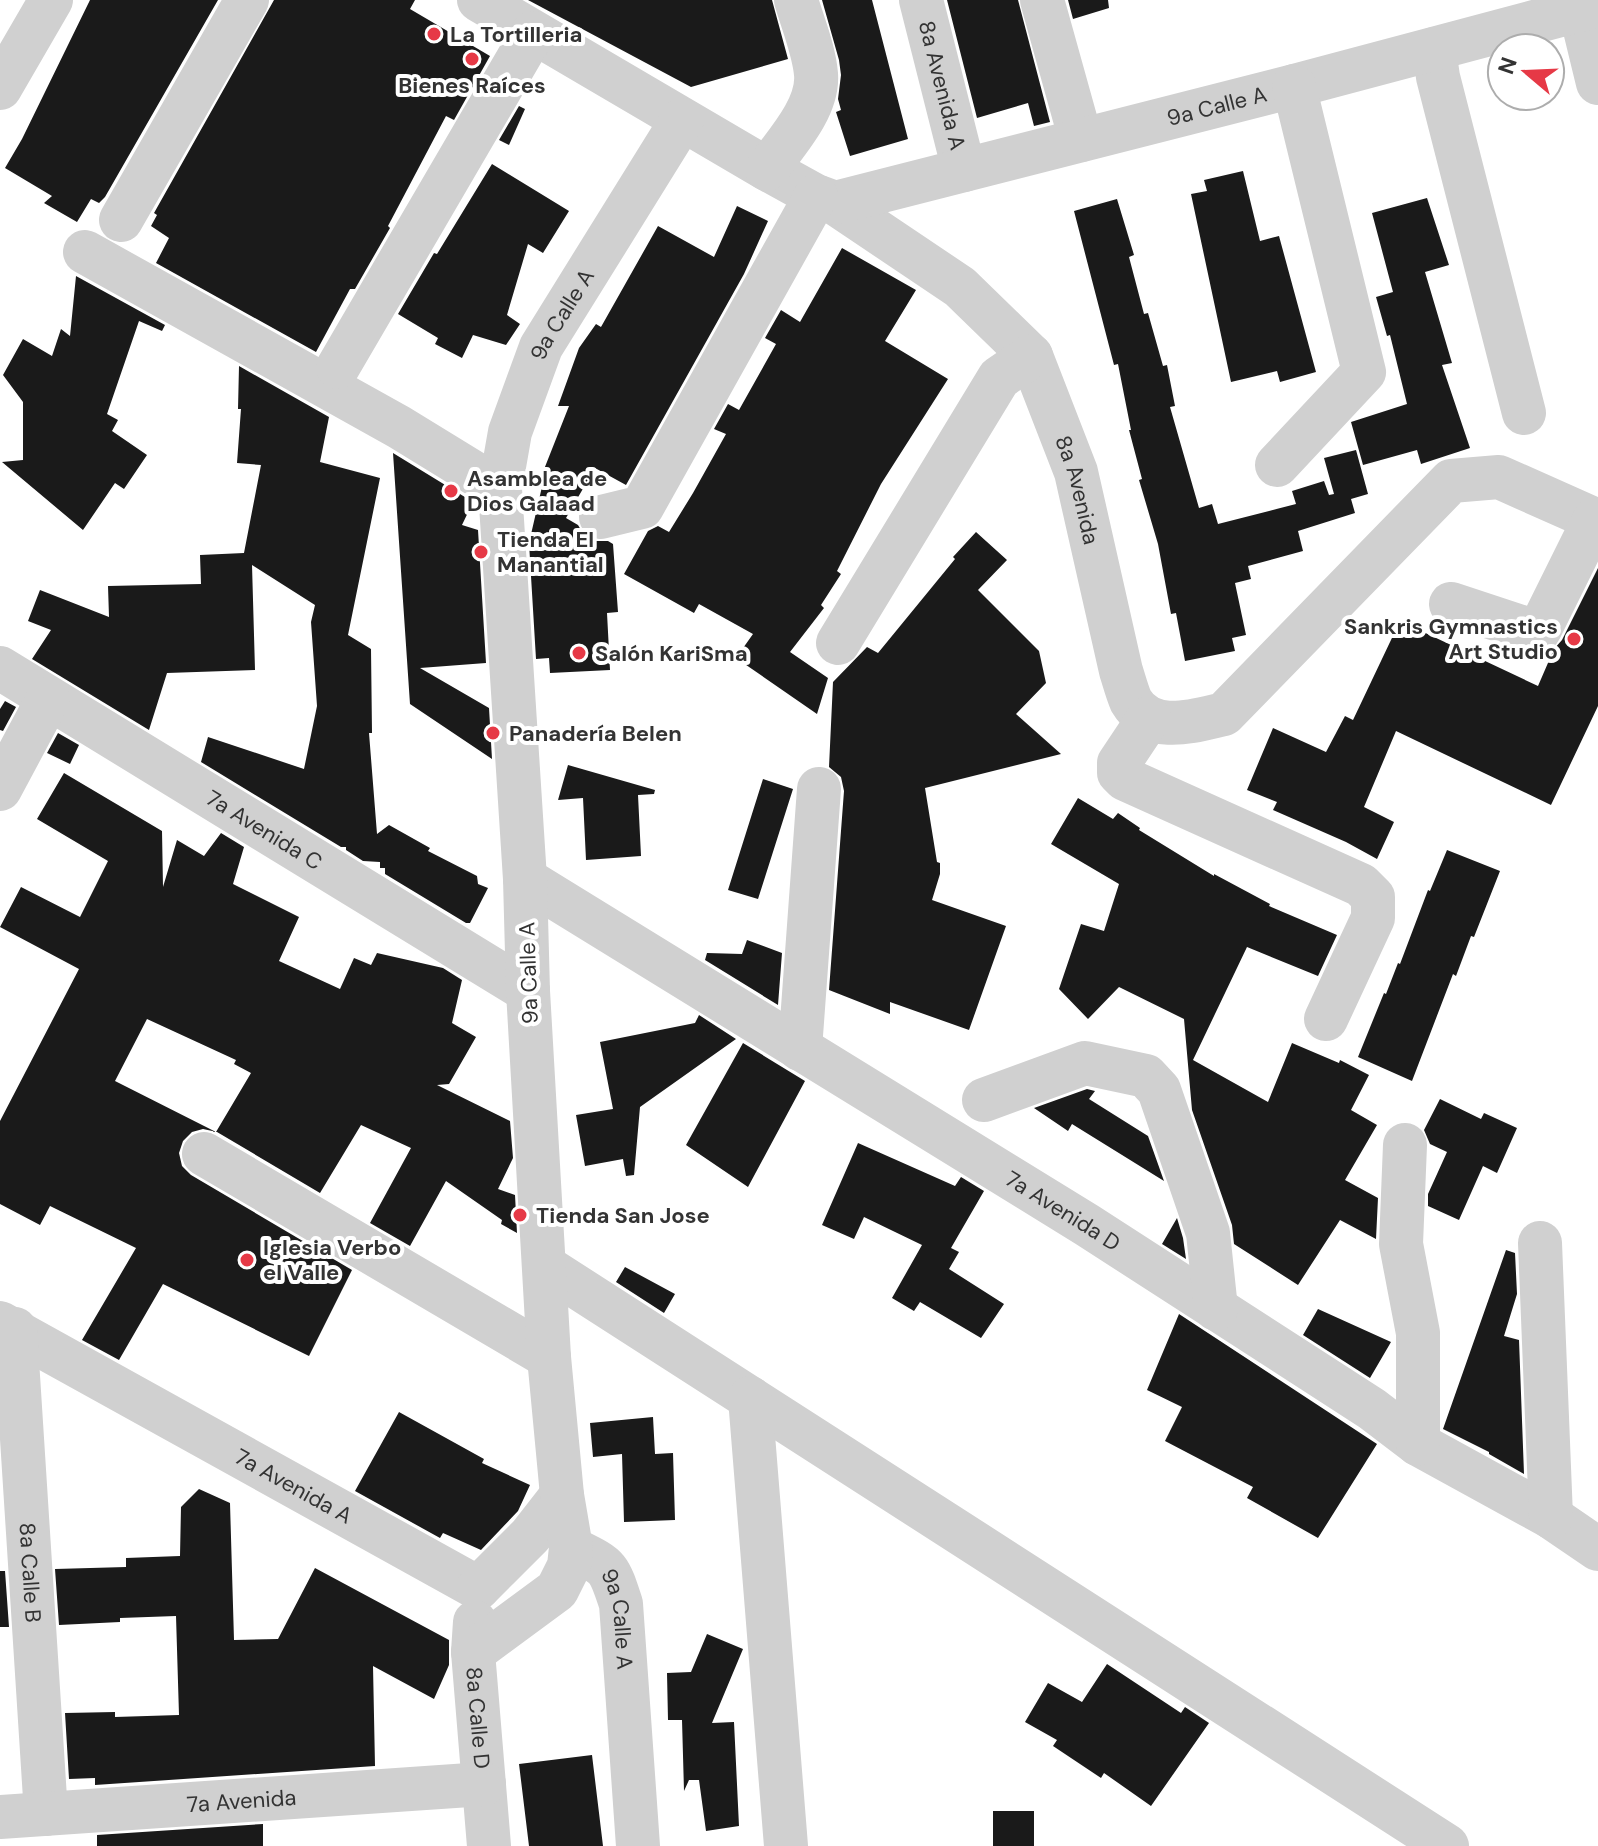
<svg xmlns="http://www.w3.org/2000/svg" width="1598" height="1846" viewBox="0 0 1598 1846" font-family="'DM Sans',sans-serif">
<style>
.building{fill:#1a1a1a;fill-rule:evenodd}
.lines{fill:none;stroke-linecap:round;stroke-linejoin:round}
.minor{stroke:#d0d0d0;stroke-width:44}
.poi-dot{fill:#e63946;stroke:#fff;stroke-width:3}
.labels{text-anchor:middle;stroke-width:8;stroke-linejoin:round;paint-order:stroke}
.poi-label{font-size:22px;font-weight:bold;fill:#333;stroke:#fff;text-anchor:start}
.street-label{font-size:22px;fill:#333;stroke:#fff}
</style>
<rect width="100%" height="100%" fill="#fff"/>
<path class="building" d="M90,0H218L105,197L99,203L91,199L77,222L44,203L52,196L5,168L22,139Z
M274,0H415L410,9L490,56L454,120L446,116L388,226L390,228L355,289H350L316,352L156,263L169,238L151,226L157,215L154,213Z
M528,0H772L788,59L691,87Z
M822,0H872L908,139L850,156L836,112L841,110L838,99L841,75L839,60Z
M947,0H1018L1050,122L1034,126L1028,103L977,118Z
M1068,0H1108L1109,8L1073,19Z
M519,106L525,109L509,145L499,140Z
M492,164L569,211L543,253L528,244L507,315L520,324L506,345L473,335L462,358L435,344L438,338L398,314L434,253L437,254Z
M1243,171L1260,241L1279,236L1316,372L1280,382L1277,371L1231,382L1191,194L1207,191L1204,180Z
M1427,198L1449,265L1425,272L1452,363L1442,365L1470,448L1421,464L1417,450L1363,465L1351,422L1407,404L1390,335L1387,336L1376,297L1393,292L1372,213Z
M1117,199L1134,255L1129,257L1144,314L1148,313L1163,366L1167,365L1175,406L1170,407L1199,508L1212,504L1218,524L1296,504L1292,491L1324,481L1329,495L1334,494L1324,458L1356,450L1368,494L1351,499L1355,513L1298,531L1303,551L1248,566L1251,579L1235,583L1246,635L1232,638L1235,651L1185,661L1176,613L1171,614L1158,544L1139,480L1142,479L1129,430H1131L1118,364L1114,365L1074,211Z
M737,206L768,221L744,274L626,485L595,468L566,518L578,525L584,535L593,541H608L613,544L618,612L607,613L610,670L550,673L549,658L536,659L529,543L544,478L541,477L569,406H558L579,348L596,324L601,327L658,226L714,257Z
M842,248L916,290L885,341L948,379L881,484L837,571L841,574L821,605L824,608L790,652L828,678L817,714L736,658L753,634L699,604L694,613L624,574L648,531L658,526L669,532L693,493L726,434L714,429L728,404L739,410L776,344L765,338L781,310L800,322Z
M76,276L165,325L162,331L139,321L107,414L118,420L112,431L147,455L124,489L115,483L83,530L2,462L23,460V402L3,375L23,339L52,356L61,329L70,336Z
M239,366L329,417L320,462L380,478L348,635L371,649L372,733H369L377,834L389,825L430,848L428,851L477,876L478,884L488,888L470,923H466L385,874V868H380V862L363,861L346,850V847H341L201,762L208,737L304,769L317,706L311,622L315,605L252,565L255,670L167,673L149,730L32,659L51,630L28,621L40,590L109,617L108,586L201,584L200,555L244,553L261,465L237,463L241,409H238Z
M393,453L473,502L462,525L478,530L486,663L420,668L489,708L492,759L410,704Z
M976,532L1007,560L978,590L1039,651L1046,683L1016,714L1061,754L925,788L937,862L940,863V874L932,900L1006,926L969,1030L890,1002V1014L829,990L844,791L841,777L829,767L833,682L867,647L878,653L955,559L953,557Z
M1598,568V706L1551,805L1396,731L1364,807L1394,822L1377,859L1346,842L1273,810L1277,802L1247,790L1273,728L1326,752L1345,716L1353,720L1400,621L1538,686L1554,649L1562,640Z
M5,701L16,707L3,731L0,730V709Z
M58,733L79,745L70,764L47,753Z
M568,765L655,790L654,794L638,795L641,856L586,860L583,798L558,800Z
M64,773L162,831L163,887L177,840L204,856L221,833L244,847L233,884L299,917L279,961L340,989L354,958L371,965L377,953L443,968L462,980L452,1023L476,1037L449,1084L437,1085L510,1121L513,1158L498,1189L515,1195L517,1233L501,1224L502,1220L446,1181L410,1246L370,1223L411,1148L361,1125L320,1193L217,1132L203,1129L192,1132L183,1141L179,1153L182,1166L191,1175L352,1270L309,1356L163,1284L119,1360L82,1340L136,1248L50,1206L40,1225L0,1204V1121L79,969L0,927L21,887L80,917L108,861L37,819ZM147,1019L236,1060L234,1064L251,1073L216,1132L115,1081Z
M763,779L793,789L758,899L728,890Z
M1078,798L1113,819L1118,813L1140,828L1139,830L1214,876V874L1270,904L1269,906L1337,935L1318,976L1247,947L1193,1060L1268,1102L1292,1043L1339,1063L1340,1060L1369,1075L1351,1110L1377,1125L1345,1180L1378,1198L1376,1239L1340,1220L1298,1285L1234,1244L1232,1225L1192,1110L1184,1019L1119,987L1088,1019L1059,989L1081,924L1104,931L1119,884L1051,844Z
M1447,850L1500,871L1474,937L1471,936L1456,976L1453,974L1412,1081L1358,1057L1384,993L1386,994L1398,963L1400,964L1428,890L1430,891Z
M747,940L782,953L778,1005L705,960L707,953L742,954Z
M699,1015L736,1039L640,1107L634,1175L626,1176L623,1159L585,1166L576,1115L613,1109L600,1042L695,1023Z
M743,1043L805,1081L748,1187L686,1145Z
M1087,1089L1095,1091L1089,1099L1148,1136L1164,1181L1072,1124L1068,1131L1034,1108Z
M1440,1099L1481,1119L1484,1113L1517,1128L1497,1173L1483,1166L1459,1220L1428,1206V1194L1447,1152L1430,1144L1424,1130Z
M858,1143L955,1186L961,1177L984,1191L951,1248L959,1252L949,1269L1004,1304L981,1338L920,1302L914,1311L892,1298L922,1245L864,1217L854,1239L822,1225Z
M1177,1218L1183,1238L1186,1259L1162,1244Z
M1506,1250L1515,1253L1517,1294L1504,1336L1519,1340L1524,1474L1489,1454V1452L1443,1429Z
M625,1267L675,1294L664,1313L616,1282Z
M1318,1309L1391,1342L1370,1378L1303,1335Z
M1179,1314L1377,1444L1318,1538L1247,1498L1253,1487L1165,1441L1182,1407L1147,1390Z
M399,1412L484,1459L482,1463L530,1485L518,1511L481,1550L443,1533L440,1538L355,1491Z
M653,1417L655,1454L673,1453L675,1520L624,1522L622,1454L593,1457L590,1423Z
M199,1489L230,1503L234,1640L278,1639L315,1568L449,1640V1665L434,1699L373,1666L375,1766L95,1785V1778L69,1779L65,1713L115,1712V1717L179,1715L176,1616L120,1618V1622L59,1625L55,1569L126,1567V1558L180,1556L181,1507Z
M0,1571H5L9,1627H0Z
M707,1634L743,1649L712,1723L734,1722L739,1826L706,1831L699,1780H689L684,1791L682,1720H668L667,1673L691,1672Z
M1107,1664L1181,1713L1185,1707L1209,1723L1151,1806L1104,1773L1101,1778L1053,1746L1057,1740L1025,1722L1048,1683L1082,1702Z
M592,1755L603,1846H529L519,1764Z
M993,1811H1034V1846H993Z
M263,1824V1846H97V1835Z"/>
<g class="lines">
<g class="minor">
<path id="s1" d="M479,0L767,169L816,196L835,203L960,287L1031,356L1076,472L1121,671C1124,680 1127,692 1131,701C1151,735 1193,721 1224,714L1451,481L1499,477L1598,521"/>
<path id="s2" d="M921,0L964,170"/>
<path d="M1042,0L1081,140"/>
<path d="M1580,9L1598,83"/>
<path d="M1434,49L1438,77L1524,413"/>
<path d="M0,88L51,0"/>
<path d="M767,169C785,144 819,108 816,74C814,50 803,24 796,0"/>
<path id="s3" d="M835,203L1294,86L1598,5"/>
<path d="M121,220L247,0"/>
<path d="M85,252L399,427L500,489"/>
<path d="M338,367L533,33"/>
<path d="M1277,465L1364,372L1294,86"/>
<path d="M601,517L642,507L816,196"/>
<path d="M1451,604L1530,630L1540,629L1594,520"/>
<path d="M838,643L999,378L1031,356"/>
<path id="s4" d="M0,668L528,991"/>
<path d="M1149,718L1119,763V773L1125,779L1361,885L1373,897V918L1326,1019"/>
<path d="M0,789L48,699"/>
<path id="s5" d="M525,879L1087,1225L1372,1409L1418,1444L1551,1517L1598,1549"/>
<path d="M800,1049L819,789"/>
<path d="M984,1100L1085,1063L1146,1076L1159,1090L1208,1233L1216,1309"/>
<path d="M1405,1145L1401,1244L1418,1333V1444"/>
<path d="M204,1154L549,1357"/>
<path d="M1540,1243L1551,1517"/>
<path d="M546,1267L1447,1846"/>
<path id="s6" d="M0,1323L478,1588"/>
<path id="s7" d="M15,1329L46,1814"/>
<path d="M750,1398L786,1846"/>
<path id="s8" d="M571,1548C609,1567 608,1564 621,1604L638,1846"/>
<path d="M478,1588L530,1536L562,1495"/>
<path id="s9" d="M475,1622L473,1652L489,1846"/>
<path id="s10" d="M473,1652L557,1590L569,1566L571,1548L562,1495L549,1357L528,991L525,879L500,489L510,432L541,347L682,120"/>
<path id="s11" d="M0,1817L484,1784"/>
</g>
</g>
<g class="poi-dot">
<circle cx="434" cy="34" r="8"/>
<circle cx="472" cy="59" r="8"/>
<circle cx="451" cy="491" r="8"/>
<circle cx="481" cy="552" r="8"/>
<circle cx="1574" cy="639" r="8"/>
<circle cx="579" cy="653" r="8"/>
<circle cx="493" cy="733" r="8"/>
<circle cx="520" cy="1215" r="8"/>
<circle cx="247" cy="1260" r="8"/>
</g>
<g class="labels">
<g class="poi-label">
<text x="450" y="42">La Tortilleria</text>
<text x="472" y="93" text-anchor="middle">Bienes Raíces</text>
<text x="467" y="486">Asamblea de<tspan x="467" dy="25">Dios Galaad</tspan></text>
<text x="497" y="547">Tienda El<tspan x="497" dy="25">Manantial</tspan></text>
<text x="1558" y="634" text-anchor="end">Sankris Gymnastics<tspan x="1558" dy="25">Art Studio</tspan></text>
<text x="595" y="661">Salón KariSma</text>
<text x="509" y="741">Panadería Belen</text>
<text x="536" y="1223">Tienda San Jose</text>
<text x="263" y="1255">Iglesia Verbo<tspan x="263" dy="25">el Valle</tspan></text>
</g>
<g class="street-label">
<text dy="8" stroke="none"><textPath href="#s2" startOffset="88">8a Avenida A</textPath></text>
<text dy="8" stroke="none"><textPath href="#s3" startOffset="394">9a Calle A</textPath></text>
<text dy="8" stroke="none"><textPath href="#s10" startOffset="1398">9a Calle A</textPath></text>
<text dy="8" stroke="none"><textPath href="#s1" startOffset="802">8a Avenida</textPath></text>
<text dy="8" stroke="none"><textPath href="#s4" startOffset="310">7a Avenida C</textPath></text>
<text transform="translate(528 973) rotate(-92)" y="8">9a Calle A</text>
<text dy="8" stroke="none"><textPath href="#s5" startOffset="632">7a Avenida D</textPath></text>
<text dy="8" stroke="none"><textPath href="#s6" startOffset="336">7a Avenida A</textPath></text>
<text dy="8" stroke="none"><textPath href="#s7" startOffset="244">8a Calle B</textPath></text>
<text dy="8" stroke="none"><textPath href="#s8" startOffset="94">9a Calle A</textPath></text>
<text dy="8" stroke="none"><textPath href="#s9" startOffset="96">8a Calle D</textPath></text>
<text dy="8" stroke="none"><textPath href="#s11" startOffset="242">7a Avenida</textPath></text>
</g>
</g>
<g transform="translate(1526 72) rotate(289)"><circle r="38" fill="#ffffff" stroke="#adadad" stroke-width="2"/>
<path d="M0-6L14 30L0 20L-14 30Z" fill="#e63946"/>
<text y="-12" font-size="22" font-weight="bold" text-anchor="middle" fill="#333333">N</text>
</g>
</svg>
